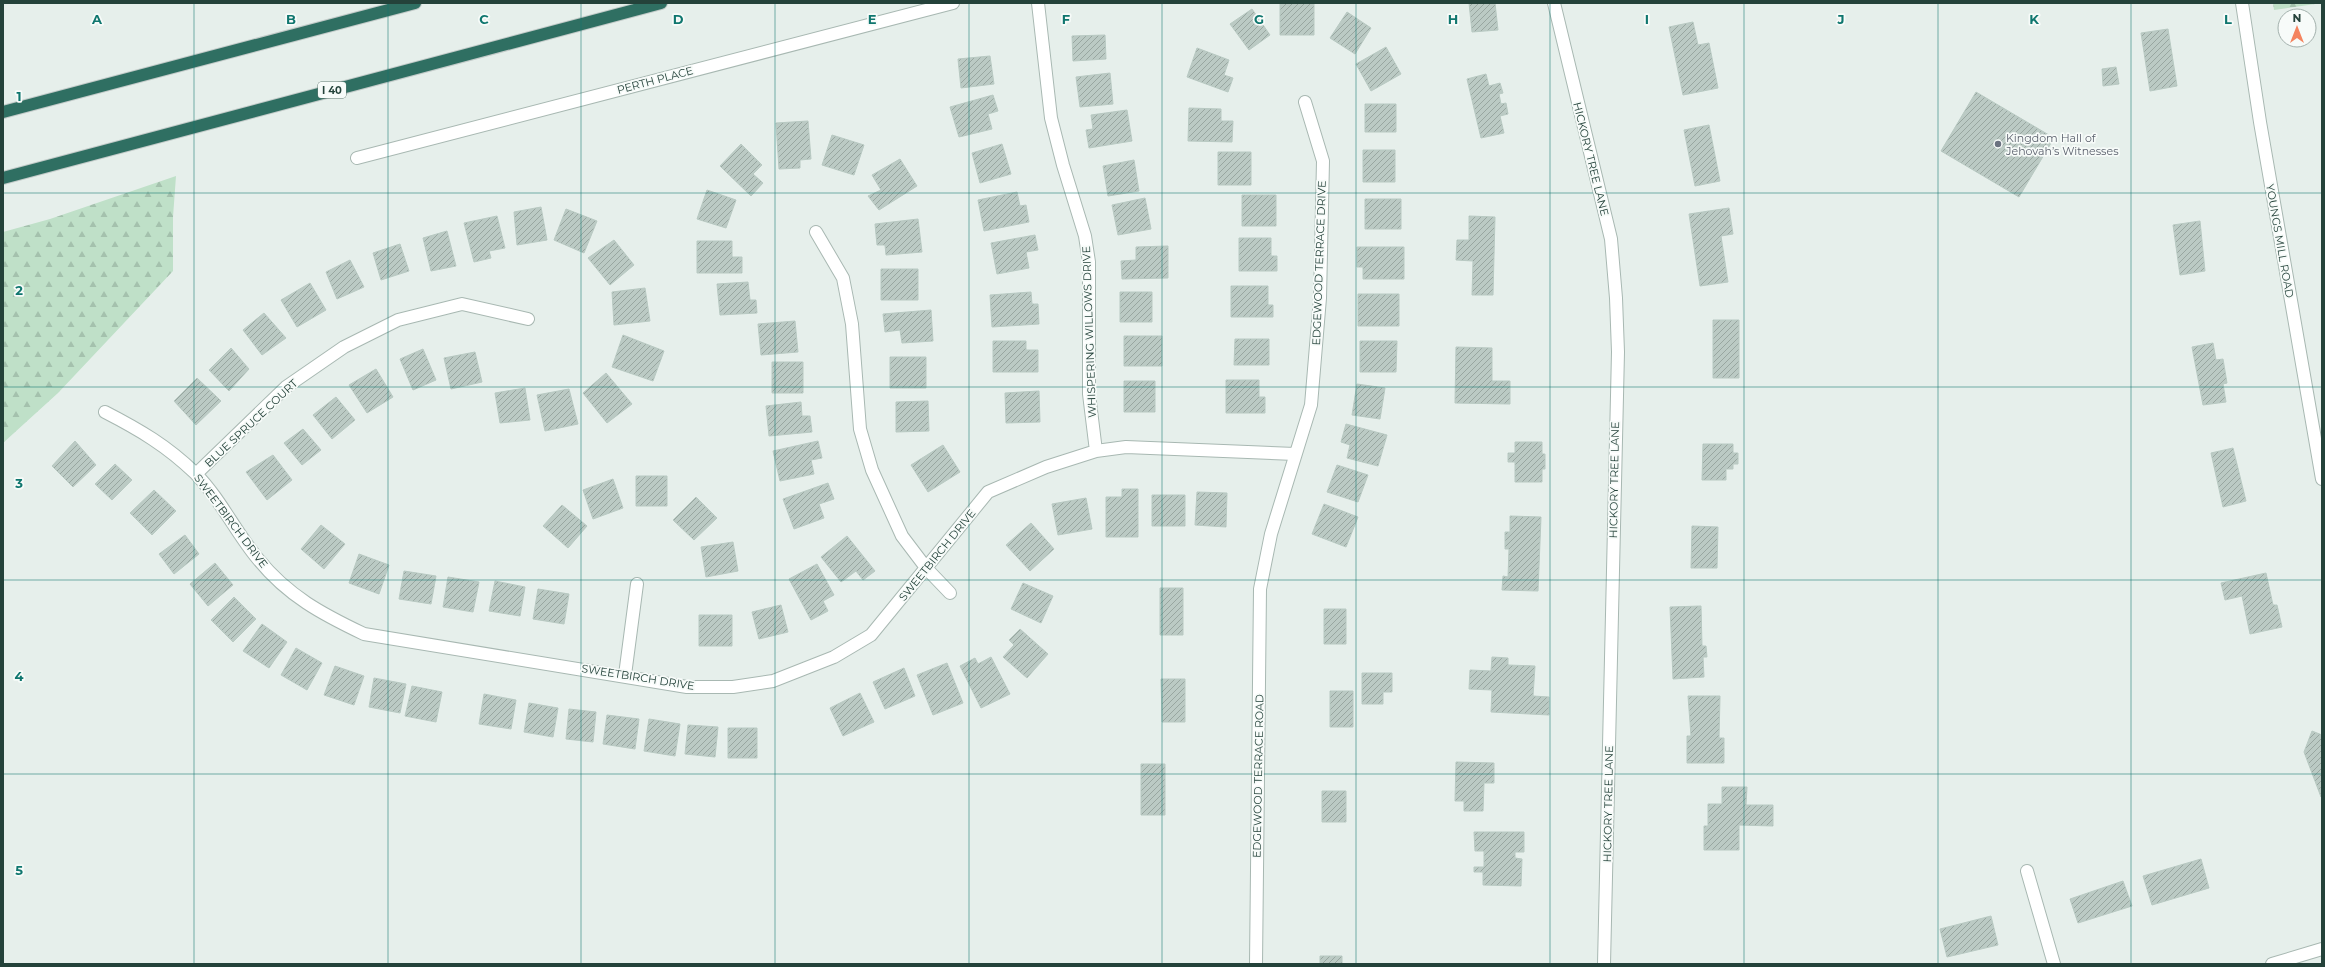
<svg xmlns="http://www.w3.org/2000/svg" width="2325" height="967" viewBox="0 0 2325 967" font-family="Montserrat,sans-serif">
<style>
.forest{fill:url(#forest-firs)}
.building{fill:url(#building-hatch);stroke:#b8c9c2}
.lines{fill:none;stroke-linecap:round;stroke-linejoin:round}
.minor-casing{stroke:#a8b8b2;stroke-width:14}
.tertiary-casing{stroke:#a8b8b2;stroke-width:14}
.motorway-casing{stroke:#c2cac8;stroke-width:14}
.minor{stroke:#fff;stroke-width:12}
.tertiary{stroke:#fff;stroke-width:12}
.motorway{stroke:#2f6f62;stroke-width:12}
.grid{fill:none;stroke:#0f766e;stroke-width:1;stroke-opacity:0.55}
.worship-dot{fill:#6b7280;stroke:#f7fbf9;stroke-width:1.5}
.labels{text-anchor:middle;stroke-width:3.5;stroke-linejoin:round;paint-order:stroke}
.shield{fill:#f7fbf9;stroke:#637a73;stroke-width:1}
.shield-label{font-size:10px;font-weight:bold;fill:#24423a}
.street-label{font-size:11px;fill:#24423a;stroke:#f7fbf9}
.worship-label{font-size:11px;fill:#5b616d;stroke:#f7fbf9;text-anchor:start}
.grid-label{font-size:13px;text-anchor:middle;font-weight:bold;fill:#0f766e;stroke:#f7fbf9;stroke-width:3.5;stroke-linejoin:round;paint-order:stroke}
</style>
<defs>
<pattern id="forest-firs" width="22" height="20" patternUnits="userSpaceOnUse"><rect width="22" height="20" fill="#bfe0c8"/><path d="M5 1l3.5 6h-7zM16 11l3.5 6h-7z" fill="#a4c1ad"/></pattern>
<pattern id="building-hatch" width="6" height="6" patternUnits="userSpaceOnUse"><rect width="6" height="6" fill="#bbcac4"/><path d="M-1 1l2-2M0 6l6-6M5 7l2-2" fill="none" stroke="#98a6a0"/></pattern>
</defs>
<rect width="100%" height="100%" fill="#e6efeb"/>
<path class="forest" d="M2273,3H2322L2274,10Z
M176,176L173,217V271L58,393L3,443V232L50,219Z"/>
<path class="building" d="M1280,3H1314V35H1280Z
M1469,3H1495L1498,30L1472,32Z
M1252,9L1270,35L1249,50L1230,24Z
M1347,12L1371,28L1355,54L1330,38Z
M1693,22L1698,45L1709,43L1718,88L1683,95L1669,27Z
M2168,29L2177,86L2150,91L2141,33Z
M1105,35L1106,59L1073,61L1072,36Z
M1386,47L1401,74L1371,91L1356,64Z
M1197,48L1229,60L1224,75L1233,78L1228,92L1187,77Z
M990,56L994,84L961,88L958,59Z
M2116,67L2119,84L2103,86L2102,69Z
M1110,73L1113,104L1080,107L1076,77Z
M1486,74L1489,86L1500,83L1503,93L1499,94L1501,104L1506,103L1508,114L1500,116L1504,133L1481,138L1467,79Z
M1976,92L2054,138L2019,197L1941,151Z
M993,95L998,111L988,114L992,129L959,137L950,107Z
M1365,104H1396V132H1365Z
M1189,108L1221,109V121H1233L1232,142L1188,141Z
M1127,110L1132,141L1089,148L1086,130L1093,129L1091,115Z
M808,121L811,159L800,160V168L779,169L776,123Z
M1709,125L1720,181L1695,186L1684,130Z
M832,135L864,145L854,175L822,165Z
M741,144L762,165L753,174L763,183L751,196L720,166Z
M1002,144L1011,174L980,183L972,153Z
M1363,150H1395V182H1363Z
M1218,152H1251V185H1218Z
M900,159L917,186L879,210L868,196L881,190L872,175Z
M1134,160L1139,191L1108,196L1103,166Z
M707,190L736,200L726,228L697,219Z
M1017,192L1020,206L1026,205L1029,222L984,231L978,200Z
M1242,195H1276V226H1242Z
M1145,198L1151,229L1118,235L1112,205Z
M1365,199H1401V229H1365Z
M541,207L547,240L517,245L514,212Z
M1729,208L1733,234L1721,236L1728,282L1700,286L1689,214Z
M566,209L597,221L584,253L554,240Z
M497,216L505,248L489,251L491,258L474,262L464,223Z
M1469,216L1495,217L1493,295H1472L1473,261L1456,260L1457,240H1469Z
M918,219L922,252L886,255L885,245H877L875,224Z
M2200,221L2205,271L2180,275L2173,225Z
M447,231L456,266L431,271L423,238Z
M1035,235L1038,250L1026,252L1029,268L997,274L991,243Z
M1239,238H1271V256H1277V271H1239Z
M614,240L634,265L610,285L588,258Z
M697,241H732V257H742V273H697Z
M400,244L409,271L381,280L373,253Z
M1168,246V278L1122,279L1121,261L1136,260V247Z
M1357,247H1404V279H1363V267H1357Z
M350,260L364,287L337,299L326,272Z
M881,269H918V300H881Z
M748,282L750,300H756L757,313L720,315L717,284Z
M310,283L326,310L297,327L281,300Z
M1231,286H1268V305H1273V317H1231Z
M645,288L650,321L614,325L612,292Z
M1031,292L1032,304H1038L1039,324L992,327L990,295Z
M1120,292H1152V322H1120Z
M1358,294H1399V326H1358Z
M931,310L933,341L902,343L900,330L885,332L883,314Z
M264,313L286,338L262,355L243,330Z
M1713,320H1739V378H1713Z
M795,321L798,352L761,355L758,324Z
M623,335L664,351L653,381L612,367Z
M1124,336H1162V366H1124Z
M1235,339H1269V365H1234Z
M993,341H1026V350H1038V372H993Z
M1360,341H1397L1396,372H1360Z
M2213,343L2216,360L2223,359L2227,383L2223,384L2226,402L2203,405L2192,347Z
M1456,347L1492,348V381H1510V404L1455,403Z
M231,348L249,369L229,391L209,370Z
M423,349L436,380L413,390L400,359Z
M475,352L482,382L451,389L444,358Z
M890,357H926V388H890Z
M772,362H803V393H772Z
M376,369L393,397L367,413L349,385Z
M606,373L632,404L607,423L583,393Z
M197,378L221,401L196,425L174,401Z
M1226,380H1259V397H1265V413H1226Z
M1124,381H1155V412H1124Z
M1357,384L1385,388L1380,419L1352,415Z
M525,388L530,420L500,423L495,393Z
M569,389L578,424L545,431L537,395Z
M1039,391L1040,422L1006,423L1005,393Z
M336,397L355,420L332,439L313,415Z
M928,401L929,431L896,432V402Z
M801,402L802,416H810L812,432L769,436L766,406Z
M1346,424L1387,435L1378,466L1347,458L1350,445L1341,442Z
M303,429L321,450L302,465L284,443Z
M75,441L96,465L73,487L52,466Z
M818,441L822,458L811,460L814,474L780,481L773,451Z
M1515,442H1542V454H1545V469H1542V482H1515V462H1508V453H1515Z
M1703,444H1733V453H1738V464H1733V469H1726V480H1702Z
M943,445L960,472L928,492L911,465Z
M2233,448L2246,501L2223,507L2211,453Z
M273,455L292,480L267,500L246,472Z
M115,464L132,480L112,500L95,484Z
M1337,465L1368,475L1358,502L1327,492Z
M636,476H667V506H636Z
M613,479L623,508L593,519L583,490Z
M828,483L834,499L819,504L824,518L794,529L783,499Z
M1122,489H1138V537H1106V497H1122Z
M154,490L176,511L152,535L130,513Z
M1197,492L1227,493L1226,527L1195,525Z
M1152,495H1185V526H1152Z
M696,497L717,518L694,540L673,520Z
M1086,498L1092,529L1058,535L1052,504Z
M1324,504L1358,517L1346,547L1312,534Z
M562,505L587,526L568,548L543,526Z
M1510,516L1541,517L1538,591L1502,590L1503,576L1508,577L1509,549H1505V532H1510Z
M1031,523L1054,549L1030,571L1006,545Z
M321,525L345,544L324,569L301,549Z
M1692,526L1718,527L1717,568H1691Z
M185,535L199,554L174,574L159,554Z
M847,536L875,571L863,580L856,571L841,582L821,557Z
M733,542L738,571L706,577L701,547Z
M359,554L389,565L379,594L349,583Z
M215,563L233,585L208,606L190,584Z
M817,564L834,595L823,601L828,611L811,620L789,579Z
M404,571L436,576L431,604L399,599Z
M2266,573L2273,605H2277L2282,627L2250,634L2242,596L2225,600L2221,583Z
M448,577L479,582L473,612L443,607Z
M495,581L525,587L520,616L489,611Z
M1023,583L1053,596L1041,623L1011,609Z
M1160,588H1183V635H1160Z
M538,589L569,594L564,624L533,619Z
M234,597L256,619L233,642L211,620Z
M781,605L788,632L759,639L752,612Z
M1701,606L1702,646H1706L1707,657H1703L1704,677L1673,679L1670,607Z
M1324,609H1346V644H1324Z
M699,615H732V646H699Z
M262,624L287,642L269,668L243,651Z
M1020,629L1048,654L1027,678L1003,657L1014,645L1009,640Z
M296,648L322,663L307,690L281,675Z
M991,657L1010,694L981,708L960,666L975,658L978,664Z
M1492,657L1508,658V665L1535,666L1533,696L1549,697V715L1491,712L1492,690L1469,689L1470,670L1491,671Z
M947,663L963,703L933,715L917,675Z
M335,666L364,676L354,705L324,695Z
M904,668L915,696L885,709L873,682Z
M1362,673H1392V692H1383V704H1362Z
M374,678L406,684L400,713L369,707Z
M1161,679H1185V722H1162Z
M412,686L442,692L436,722L405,716Z
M1330,691H1353V727H1330Z
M860,693L874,722L843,736L830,708Z
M484,694L516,700L511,729L479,724Z
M1688,696H1720L1719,738H1724V763H1687V736H1691Z
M529,703L558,708L553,737L524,732Z
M569,709L596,712L593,742L566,739Z
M607,715L639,719L635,749L603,744Z
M649,719L680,724L675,756L644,751Z
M688,725L718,727L715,757L685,754Z
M728,728H757V758H728Z
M2312,731L2322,735L2321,797L2304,752Z
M1456,762L1494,763V783H1484L1483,811H1464V801H1455Z
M1141,764H1165V815H1141Z
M1722,787H1747L1746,805H1773V826L1739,825V850H1704V826H1708V804H1722Z
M1322,791H1346V822H1322Z
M1474,832H1524V852H1515V858L1522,859L1521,886L1483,885V872H1474V867H1484V851H1475Z
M2201,859L2209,888L2152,905L2143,876Z
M2123,881L2132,906L2078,923L2070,899Z
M1991,916L1998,945L1947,957L1940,929Z
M1320,956H1342V964H1320Z"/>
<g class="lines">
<g class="minor-casing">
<path id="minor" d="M1038,3L1051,118L1063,165L1085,236L1089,262V394L1096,451
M1554,3L1611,239L1616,298L1618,352L1604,964
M357,158L953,3
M816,232L843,278L852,324L860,429L872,470L902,536L927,569L950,593
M105,412C140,430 167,446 195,473C220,498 236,533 258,559C288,596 322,614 364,634L687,687H733L773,681L834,657L871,635L988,492L1046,467L1096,451L1126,447L1295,454
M196,474L286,387L344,347L398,320L462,304L528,319
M625,675L637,584
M2027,871L2054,964
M1256,964L1260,589L1271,534L1311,405L1320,298L1323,161L1305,102
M2272,964L2322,949"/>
</g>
<g class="tertiary-casing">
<path id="tertiary" d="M2242,3L2260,122L2322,479"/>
</g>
<g class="motorway-casing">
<path id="motorway" d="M3,112L415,3
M3,178L661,3"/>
</g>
<use href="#minor" class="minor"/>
<use href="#tertiary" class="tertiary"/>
<use href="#motorway" class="motorway"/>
</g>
<path class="grid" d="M194,3V964M388,3V964M581,3V964M775,3V964M969,3V964M1162,3V964M1356,3V964M1550,3V964M1744,3V964M1938,3V964M2131,3V964M3,193H2322M3,387H2322M3,580H2322M3,774H2322"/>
<circle class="worship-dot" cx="1998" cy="144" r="4"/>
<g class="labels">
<rect class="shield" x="318" y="82" width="28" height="16" rx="3"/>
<g class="shield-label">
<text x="332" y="94">I 40</text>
</g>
<g class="street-label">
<text transform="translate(655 80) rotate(-15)" y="4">PERTH PLACE</text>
<text transform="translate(1591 159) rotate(76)" y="4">HICKORY TREE LANE</text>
<text transform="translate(2280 241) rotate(80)" y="4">YOUNGS MILL ROAD</text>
<text transform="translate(1319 263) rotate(-88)" y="4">EDGEWOOD TERRACE DRIVE</text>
<text transform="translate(1089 332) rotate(-92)" y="4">WHISPERING WILLOWS DRIVE</text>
<text transform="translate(251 423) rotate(-43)" y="4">BLUE SPRUCE COURT</text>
<text transform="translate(1614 480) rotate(-89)" y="4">HICKORY TREE LANE</text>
<text transform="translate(231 521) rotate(53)" y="4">SWEETBIRCH DRIVE</text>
<text transform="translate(937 555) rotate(-51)" y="4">SWEETBIRCH DRIVE</text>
<text transform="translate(638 677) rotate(9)" y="4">SWEETBIRCH DRIVE</text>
<text transform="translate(1258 776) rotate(-89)" y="4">EDGEWOOD TERRACE ROAD</text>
<text transform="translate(1608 804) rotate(-89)" y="4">HICKORY TREE LANE</text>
</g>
<g class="worship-label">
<text x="2006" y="142">Kingdom Hall of<tspan x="2006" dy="13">Jehovah’s Witnesses</tspan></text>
</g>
</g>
<g class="grid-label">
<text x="97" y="24">A</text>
<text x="291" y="24">B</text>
<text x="484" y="24">C</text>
<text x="678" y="24">D</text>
<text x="872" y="24">E</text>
<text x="1066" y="24">F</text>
<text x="1259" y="24">G</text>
<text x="1453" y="24">H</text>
<text x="1647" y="24">I</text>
<text x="1841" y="24">J</text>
<text x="2034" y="24">K</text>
<text x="2228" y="24">L</text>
<text x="19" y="101">1</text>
<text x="19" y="295">2</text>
<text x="19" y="488">3</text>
<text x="19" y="681">4</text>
<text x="19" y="875">5</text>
</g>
<rect width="2325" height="967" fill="none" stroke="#24423a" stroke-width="8"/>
<g transform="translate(2297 28)"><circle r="19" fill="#f7fbf9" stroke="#a3b1ad"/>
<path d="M0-3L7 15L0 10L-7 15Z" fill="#f4845f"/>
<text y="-6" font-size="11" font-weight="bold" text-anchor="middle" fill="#24423a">N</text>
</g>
</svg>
